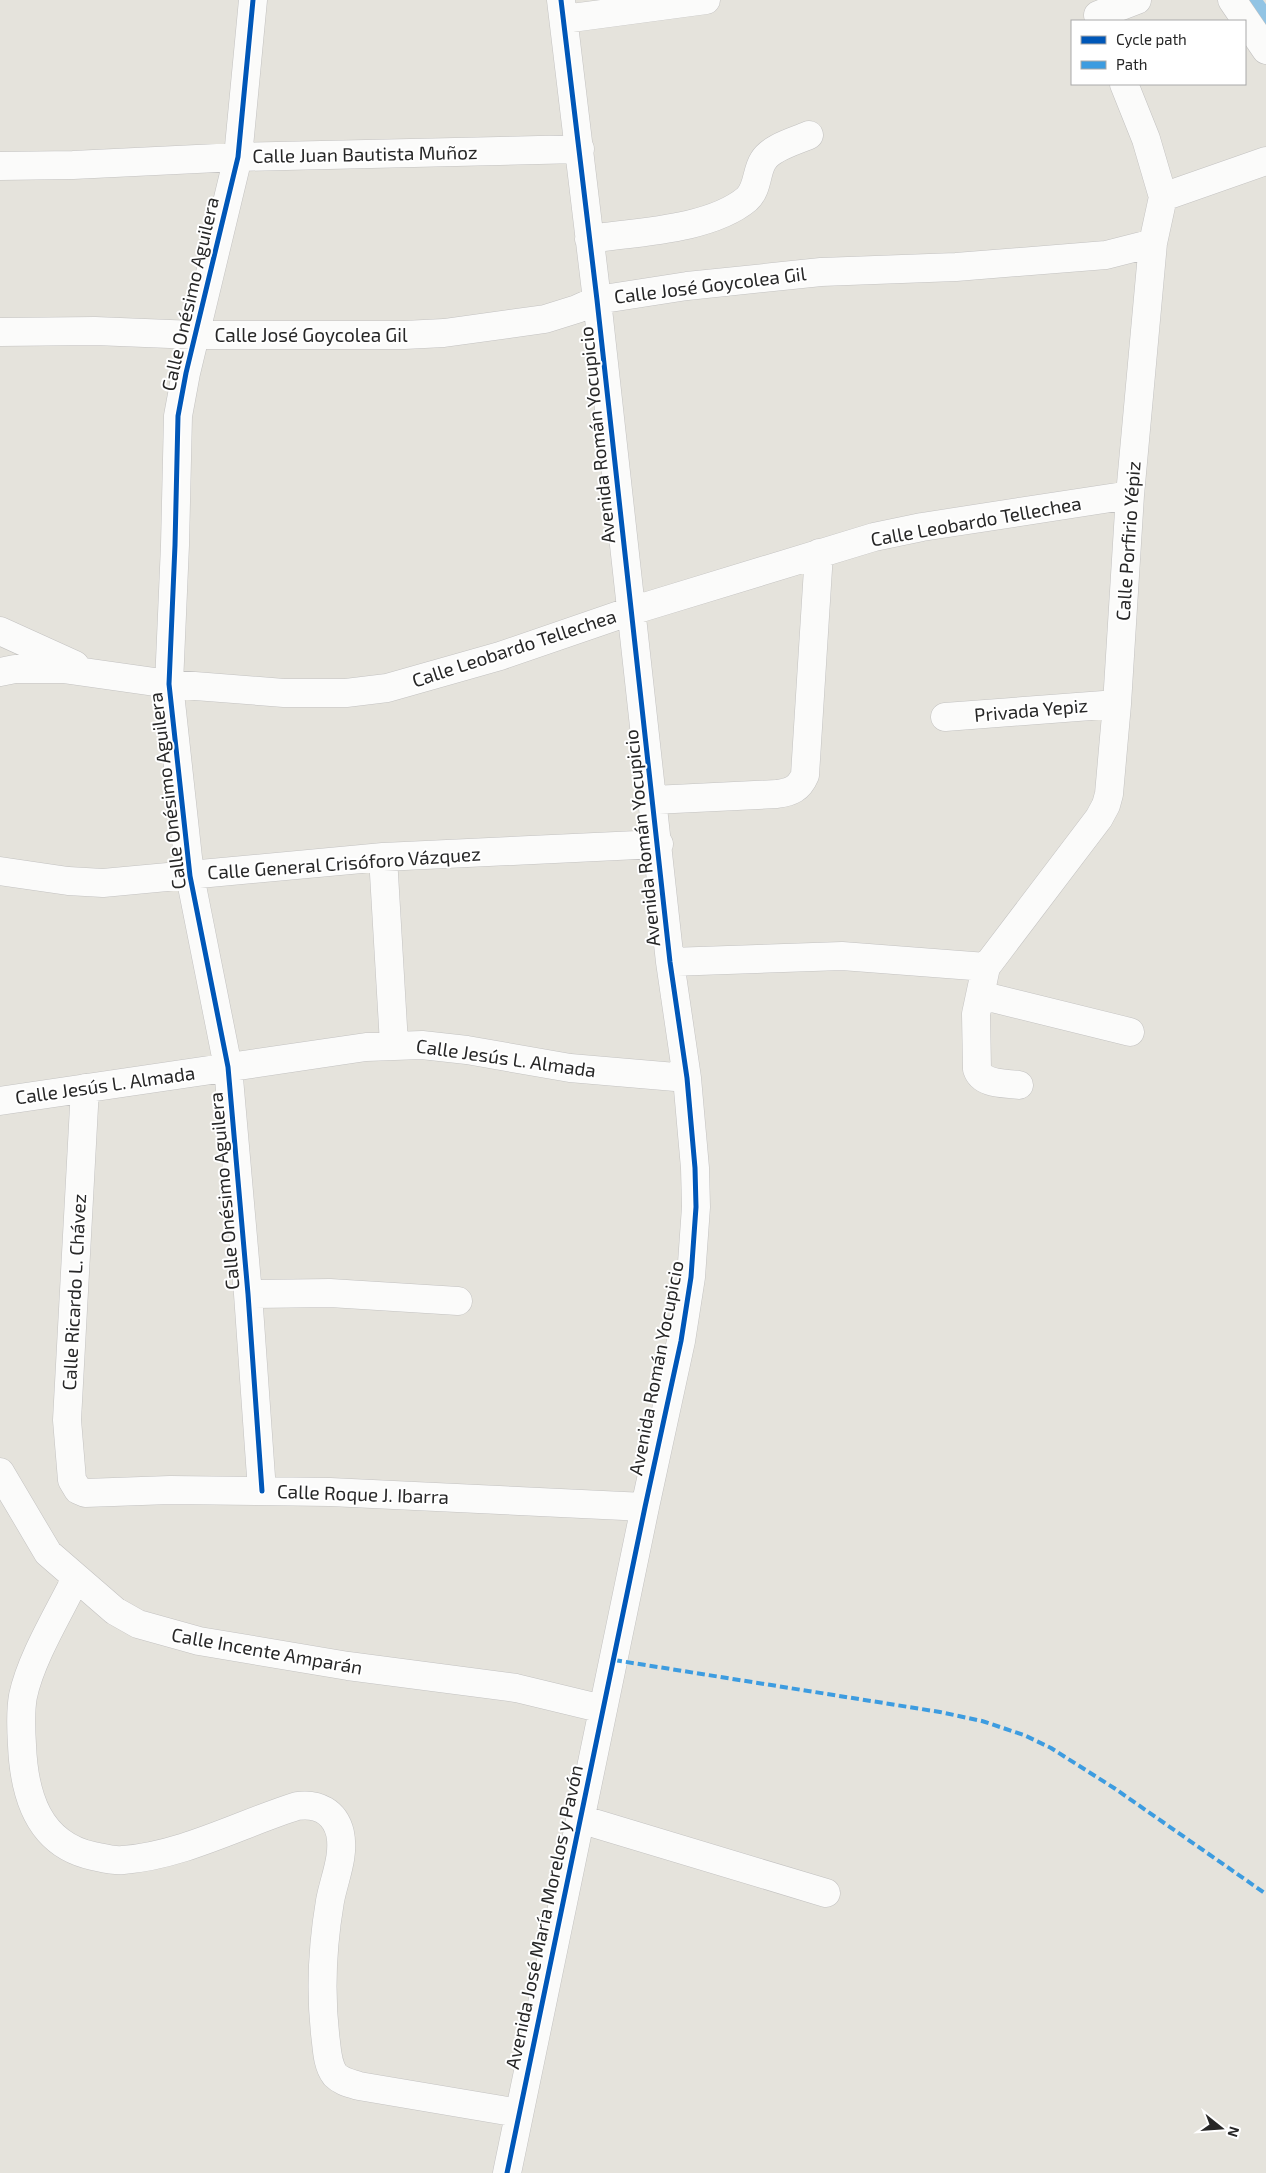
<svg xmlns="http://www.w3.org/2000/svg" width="1266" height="2173" viewBox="0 0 1266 2173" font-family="'Exo 2',sans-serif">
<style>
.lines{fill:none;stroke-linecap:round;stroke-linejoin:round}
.canal{stroke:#92c4e4;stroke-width:21}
.minor-casing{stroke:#c3c2c1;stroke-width:29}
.minor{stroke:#fbfbfa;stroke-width:28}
.quiet{stroke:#3d9ce0;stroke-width:4;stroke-dasharray:8 4;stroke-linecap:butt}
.cycleway-casing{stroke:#fff;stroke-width:8}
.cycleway{stroke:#0057b8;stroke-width:5}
.labels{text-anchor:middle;stroke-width:4;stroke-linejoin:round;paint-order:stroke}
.street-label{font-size:19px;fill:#272727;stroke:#fff}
</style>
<rect width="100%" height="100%" fill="#e5e3dc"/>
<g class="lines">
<path class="canal" d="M1250,0L1266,22"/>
<g class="minor-casing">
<path id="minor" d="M253,0L238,157L186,373L178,416L175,545L169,684L190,876L228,1067L248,1294L262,1491
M1232,0L1266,50
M1098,15L1137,0
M564,19L706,0
M0,166L73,165L238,157L580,149
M1163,197L1266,161
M589,239C636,232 710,230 747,199C758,189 756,172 763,161C771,147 796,141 809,135
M0,332L95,331L195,335H404L444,333L545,319L577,309L597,300L687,286L821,272L956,267L1106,255L1153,243
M0,631L75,665
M0,672L15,669H63L169,684L284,693H346L387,688L500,656L631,611L874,537L922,527L1130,495
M945,717L1117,704
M653,800L777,794C791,792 799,789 805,775L819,553
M383,857L394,1044
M0,871L68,881L103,883L383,857L659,844
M670,962L842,956L986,967
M980,995L1130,1032
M1019,1085C1005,1083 982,1085 977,1069L976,1014L986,967L1099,818L1106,805L1109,794L1117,704L1130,495L1153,243L1163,197L1146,139L1124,84
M85,1088L67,1420L72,1480L78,1490L85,1493L170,1490L330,1492L645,1507
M0,1101L366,1047L422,1045L467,1050L570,1068L687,1078
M248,1294L330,1293L458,1301
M0,1472L48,1553L115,1611L138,1624L199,1641L348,1666L516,1688L603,1709
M76,1578C59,1613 31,1658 23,1696C20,1712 21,1729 22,1745C24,1795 38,1844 93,1856C103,1858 113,1861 123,1860C184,1855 240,1824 297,1806C318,1803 335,1812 340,1833C345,1856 334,1879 330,1901C322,1948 320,1995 326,2042C327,2052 328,2066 335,2075C342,2082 350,2083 359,2086L519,2113
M580,1819L826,1893
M507,2173L645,1507L681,1341L691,1277L696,1207L695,1168L687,1078L670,962L597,300L561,0"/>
</g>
<use href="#minor" class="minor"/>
<path class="quiet" d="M614,1660L940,1712L982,1721L1024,1735L1051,1748L1114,1788L1266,1894"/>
<g class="cycleway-casing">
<path id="cycleway" d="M253,0L238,157L186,373L178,416L175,545L169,684L190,876L228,1067L248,1294L262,1491
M507,2173L645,1507L681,1341L691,1277L696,1207L695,1168L687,1078L670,962L597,300L561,0"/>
</g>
<use href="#cycleway" class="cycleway"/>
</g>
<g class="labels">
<g class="street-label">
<text transform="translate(365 154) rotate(-1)" y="7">Calle Juan Bautista Muñoz</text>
<text transform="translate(710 285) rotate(-7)" y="7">Calle José Goycolea Gil</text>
<text transform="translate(190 294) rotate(-77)" y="7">Calle Onésimo Aguilera</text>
<text x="311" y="342">Calle José Goycolea Gil</text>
<text transform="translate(597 435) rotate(-96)" y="7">Avenida Román Yocupicio</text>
<text transform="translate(976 521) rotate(-10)" y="7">Calle Leobardo Tellechea</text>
<text transform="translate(1128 541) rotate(-86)" y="7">Calle Porfirio Yépiz</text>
<text transform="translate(514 648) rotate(-18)" y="7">Calle Leobardo Tellechea</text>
<text transform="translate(1031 710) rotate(-5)" y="7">Privada Yepiz</text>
<text transform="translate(167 791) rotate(-97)" y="7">Calle Onésimo Aguilera</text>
<text transform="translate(642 838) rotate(-96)" y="7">Avenida Román Yocupicio</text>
<text transform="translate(344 863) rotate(-4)" y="7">Calle General Crisóforo Vázquez</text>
<text transform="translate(506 1058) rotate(8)" y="7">Calle Jesús L. Almada</text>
<text transform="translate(105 1085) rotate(-8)" y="7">Calle Jesús L. Almada</text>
<text transform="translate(224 1191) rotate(-95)" y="7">Calle Onésimo Aguilera</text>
<text transform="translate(74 1292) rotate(-87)" y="7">Calle Ricardo L. Chávez</text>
<text transform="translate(656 1368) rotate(-79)" y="7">Avenida Román Yocupicio</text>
<text transform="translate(363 1494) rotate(2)" y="7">Calle Roque J. Ibarra</text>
<text transform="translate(267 1651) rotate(10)" y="7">Calle Incente Amparán</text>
<text transform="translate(544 1917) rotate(-78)" y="7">Avenida José María Morelos y Pavón</text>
</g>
</g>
<rect x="1071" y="20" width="175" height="65" fill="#ffffff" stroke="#a9a9a9"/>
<rect x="1081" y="36" width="25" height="8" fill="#0057b8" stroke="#a9a9a9"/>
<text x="1116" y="45" font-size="15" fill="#272727">Cycle path</text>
<rect x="1081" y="61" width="25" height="8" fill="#3d9ce0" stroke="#a9a9a9"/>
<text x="1116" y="70" font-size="15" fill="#272727">Path</text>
<g transform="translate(1221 2128) rotate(107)" stroke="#ffffff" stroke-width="4" paint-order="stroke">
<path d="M0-4L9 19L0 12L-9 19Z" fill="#272727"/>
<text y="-8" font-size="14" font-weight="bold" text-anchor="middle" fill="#272727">N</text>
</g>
</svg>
